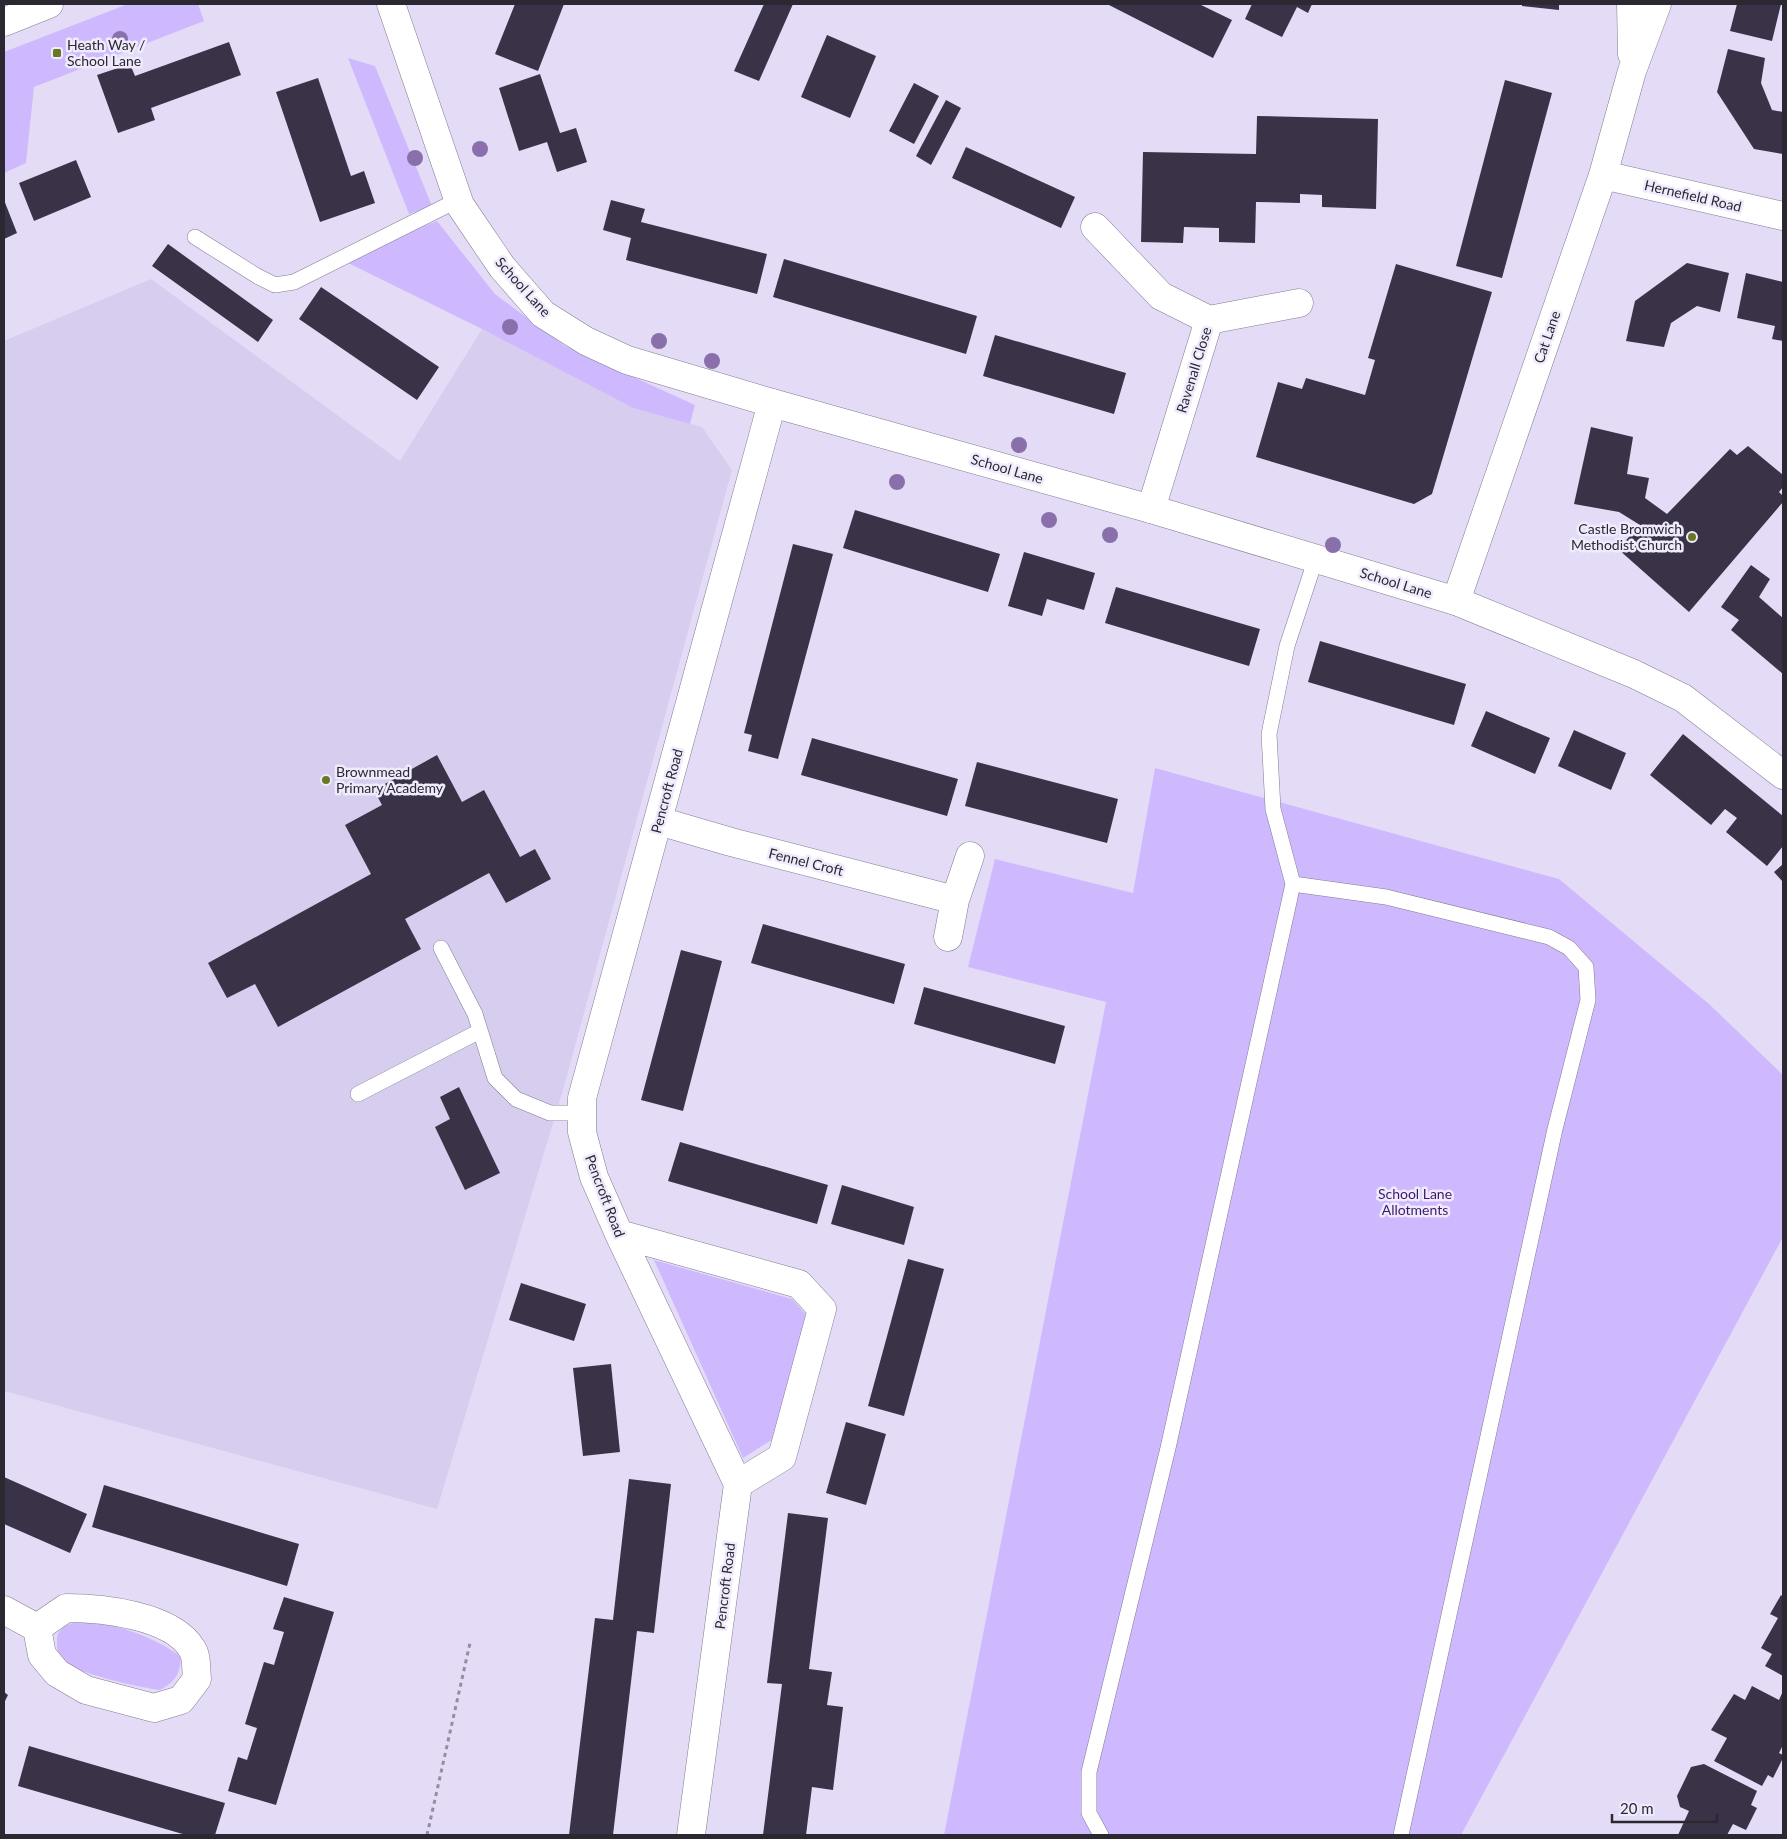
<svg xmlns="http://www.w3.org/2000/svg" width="1787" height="1839" viewBox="0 0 1787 1839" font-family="Lato,sans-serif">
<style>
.built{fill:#d7cdee}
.green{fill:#cfb9fe}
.building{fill:#3a3348}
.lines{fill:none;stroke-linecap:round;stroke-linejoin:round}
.lane-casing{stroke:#827b93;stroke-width:16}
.street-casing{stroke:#827b93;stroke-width:29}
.secondary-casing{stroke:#827b93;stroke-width:29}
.path{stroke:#928da0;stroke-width:3;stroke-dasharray:4 4;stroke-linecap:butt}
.lane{stroke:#fff;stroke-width:15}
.street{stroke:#fff;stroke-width:28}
.secondary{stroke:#fff;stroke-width:28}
.tree{fill:#8970ab}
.poi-dot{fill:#687724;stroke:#f0ebfc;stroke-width:2}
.labels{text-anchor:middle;stroke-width:5;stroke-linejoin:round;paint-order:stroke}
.poi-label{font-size:14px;fill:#2b2832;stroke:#f0ebfc;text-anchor:start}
.street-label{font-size:14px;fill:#2b2832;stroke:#f0ebfc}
.park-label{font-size:14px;fill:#3e186c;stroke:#f0ebfc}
</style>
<rect width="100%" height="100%" fill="#e4dcf7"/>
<path class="built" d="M151,279L400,461L482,329L633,408L702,427L732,470L563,1090L437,1509L4,1391V341Z"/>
<path class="green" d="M128,4H198L204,21L34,87L26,163L4,173V52Z
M348,58L375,66L432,206L409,214Z
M437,221L495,294L565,346L695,405L690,424L633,408L482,329L340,259Z
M1155,768L1559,879L1709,1004L1783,1075V1237L1461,1835H944L1106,1002L968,967L995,859L1133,893Z
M654,1260L792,1299L810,1319L778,1436L743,1458Z
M78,1621C108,1620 158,1638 181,1657C180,1674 175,1682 160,1690C142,1688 69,1672 61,1659C57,1654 57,1647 57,1640C57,1628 68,1625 78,1621Z"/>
<path class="building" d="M515,4H564L538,71L495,54Z
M764,4H793L759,81L734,71Z
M1107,4H1199L1232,20L1213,58Z
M1252,4H1312L1308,13L1297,7L1282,37L1245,19Z
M1522,4H1559V10L1522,6Z
M1737,4H1781L1772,41L1730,31Z
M827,35L876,56L850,118L801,97Z
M229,42L241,75L151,108L155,120L118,133L97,75L130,64L135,76Z
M1728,49L1765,58L1761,83L1772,110L1783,112V154L1754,149L1717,92Z
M540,74L560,133L576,128L587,162L557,172L547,142L519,151L499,88Z
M318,78L351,176L364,171L375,203L320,222L276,92Z
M1505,80L1552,93L1502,278L1456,266Z
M914,83L939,96L914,144L889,131Z
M946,100L961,108L931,165L916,156Z
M1257,116L1378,119L1376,209L1322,207V195L1300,194V203L1256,202L1255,243L1219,242V228L1184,227L1183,243L1141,242L1143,152L1256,154Z
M966,147L1075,197L1061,228L952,178Z
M76,160L91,197L34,221L19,183Z
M4,200L17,233L4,239Z
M611,200L645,209L641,222L767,254L757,294L626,260L631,238L603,230Z
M168,244L273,320L258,342L152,266Z
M784,259L977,316L966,354L773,297Z
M1687,263L1729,273L1720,312L1697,306L1671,323L1664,347L1626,341L1635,301Z
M1396,264L1492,292L1432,494L1414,504L1256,457L1278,382L1302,389L1306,378L1365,395L1375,360L1368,358Z
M1746,273L1783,282V341L1772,339L1775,326L1737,318Z
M321,287L439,367L417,400L299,319Z
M995,335L1126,373L1114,414L983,376Z
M1591,427L1633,437L1627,474L1649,478L1645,498L1667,514L1730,449L1737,455L1748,446L1783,475V487L1779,492L1783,496V502L1689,612L1618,549L1640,525L1619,512L1574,504Z
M855,510L1000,554L988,592L843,548Z
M793,544L833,554L778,759L748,751L752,735L744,733Z
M1024,552L1095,573L1084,610L1047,599L1042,616L1008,606Z
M1751,565L1770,579L1759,597L1783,618V674L1731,630L1739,620L1721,607Z
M1116,587L1260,629L1249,666L1105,623Z
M1320,641L1466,684L1454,725L1308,682Z
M1486,711L1550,738L1535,774L1471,746Z
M1574,730L1626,753L1611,790L1558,766Z
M1683,734L1783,816V846L1767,866L1726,832L1737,818L1725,809L1711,825L1650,775Z
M812,738L958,779L947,816L801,775Z
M437,755L462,802L484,790L520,857L535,849L551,879L506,903L489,873L405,919L421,949L278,1027L255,984L227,998L208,963L371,874L345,825L382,805L374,790Z
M977,762L1118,799L1107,843L965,806Z
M1783,864V882L1774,872Z
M763,924L905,964L894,1004L751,963Z
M681,950L722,961L683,1111L641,1100Z
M924,987L1065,1026L1055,1064L914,1024Z
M459,1087L500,1173L465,1190L435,1127L450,1119L440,1097Z
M680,1142L828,1185L817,1224L668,1181Z
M842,1185L914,1207L904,1245L831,1224Z
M908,1259L944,1269L904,1416L868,1406Z
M521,1283L586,1304L574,1341L509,1320Z
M611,1364L620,1452L583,1456L573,1368Z
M846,1422L886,1434L866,1505L826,1493Z
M4,1477L87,1514L70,1553L4,1524Z
M629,1479L671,1484L654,1633L637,1631L613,1835H569L595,1618L613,1620Z
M104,1485L299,1544L287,1586L92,1527Z
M788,1513L828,1518L809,1669L832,1672L827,1705L843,1707L833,1790L812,1787L806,1835H763L782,1684L767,1683Z
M1781,1595L1783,1597V1676L1765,1666L1772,1654L1761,1648L1778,1618L1770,1614Z
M284,1597L334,1612L276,1805L228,1791L238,1757L247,1760L257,1728L245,1724L264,1662L274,1665L284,1632L273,1629Z
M1752,1686L1779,1700L1783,1691V1745L1779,1753L1783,1755V1758L1773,1778L1768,1775L1762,1786L1714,1761L1727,1738L1711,1730L1734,1694L1745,1700Z
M4,1692L8,1695L4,1703Z
M29,1746L225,1803L215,1835H186L18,1786Z
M1704,1764L1757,1791L1751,1805L1757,1808L1746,1830L1733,1824L1727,1835H1678L1689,1811L1680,1807L1677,1796L1691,1767Z"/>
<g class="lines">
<g class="lane-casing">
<path id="lane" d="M195,237L257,276L275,285L294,282L458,200
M1293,884L1386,897L1549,937L1569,948L1586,967L1588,1000L1555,1129L1401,1835
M441,948L475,1014L495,1078L516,1099L550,1113H582
M358,1094L480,1031
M1101,1835L1089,1813V1772L1168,1448L1293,884L1273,809L1269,734L1287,646L1316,558"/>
</g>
<g class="street-casing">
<path id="street" d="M1631,4L1632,54
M4,22L49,4
M1603,175L1783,216
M1095,227L1161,296L1209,320
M1151,509L1209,320L1299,303
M1456,601L1603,175L1632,71L1657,4
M659,821L731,842L955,900L970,856
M948,937L955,900
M619,1234L799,1284L822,1309L782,1457L738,1484
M66,1608C101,1608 172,1615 192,1649C197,1656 196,1670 197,1679L181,1700L154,1708L86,1690L57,1673L42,1655L37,1628Z
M4,1610L37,1628
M691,1835L738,1484L619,1234L594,1177L582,1132V1098L772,403"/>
</g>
<g class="secondary-casing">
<path id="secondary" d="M391,4L460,205L502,267L543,314L586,341L627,360L772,403L1151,509L1456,601L1634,674L1683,698L1783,775"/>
</g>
<path class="path" d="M427,1835L470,1643"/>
<use href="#lane" class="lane"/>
<use href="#street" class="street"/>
<use href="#secondary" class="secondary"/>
</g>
<g class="tree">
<circle cx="120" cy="39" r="8"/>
<circle cx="480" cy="149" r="8"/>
<circle cx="415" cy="158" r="8"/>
<circle cx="510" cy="327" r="8"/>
<circle cx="659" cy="341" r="8"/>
<circle cx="712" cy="361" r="8"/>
<circle cx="1019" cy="445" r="8"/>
<circle cx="897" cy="482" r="8"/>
<circle cx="1049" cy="520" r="8"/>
<circle cx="1110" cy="535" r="8"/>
<circle cx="1333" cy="545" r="8"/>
</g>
<g class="poi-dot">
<rect x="52" y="48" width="10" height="10" rx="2.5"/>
<circle cx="1692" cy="537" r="5"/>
<circle cx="326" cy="780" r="5"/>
</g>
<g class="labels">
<g class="poi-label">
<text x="67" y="50">Heath Way /<tspan x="67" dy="16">School Lane</tspan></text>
<text x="1682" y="534" text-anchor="end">Castle Bromwich<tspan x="1682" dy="16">Methodist Church</tspan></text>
<text x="336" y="777">Brownmead<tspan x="336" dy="16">Primary Academy</tspan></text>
</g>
<g class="street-label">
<text transform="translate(1693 196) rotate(13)" y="5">Hernefield Road</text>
<text transform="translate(523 287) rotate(48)" y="5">School Lane</text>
<text transform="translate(1547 337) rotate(-71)" y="5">Cat Lane</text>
<text transform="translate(1194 370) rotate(-73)" y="5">Ravenall Close</text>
<text transform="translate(1007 469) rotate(16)" y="5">School Lane</text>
<text transform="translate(1396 583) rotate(17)" y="5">School Lane</text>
<text transform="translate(667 791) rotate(-75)" y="5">Pencroft Road</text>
<text transform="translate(806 862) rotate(14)" y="5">Fennel Croft</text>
<text transform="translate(605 1196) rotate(69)" y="5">Pencroft Road</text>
<text transform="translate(725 1586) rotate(-83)" y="5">Pencroft Road</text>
</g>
<g class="park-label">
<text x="1415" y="1199">School Lane<tspan x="1415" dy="16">Allotments</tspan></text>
</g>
</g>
<rect width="1787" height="1839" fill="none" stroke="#2b2832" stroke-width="10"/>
<path d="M1612 1814v8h105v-8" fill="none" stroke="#2b2832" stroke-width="2.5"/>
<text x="1620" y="1814" font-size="15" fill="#2b2832" stroke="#f0ebfc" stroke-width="4" paint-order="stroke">20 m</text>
</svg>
